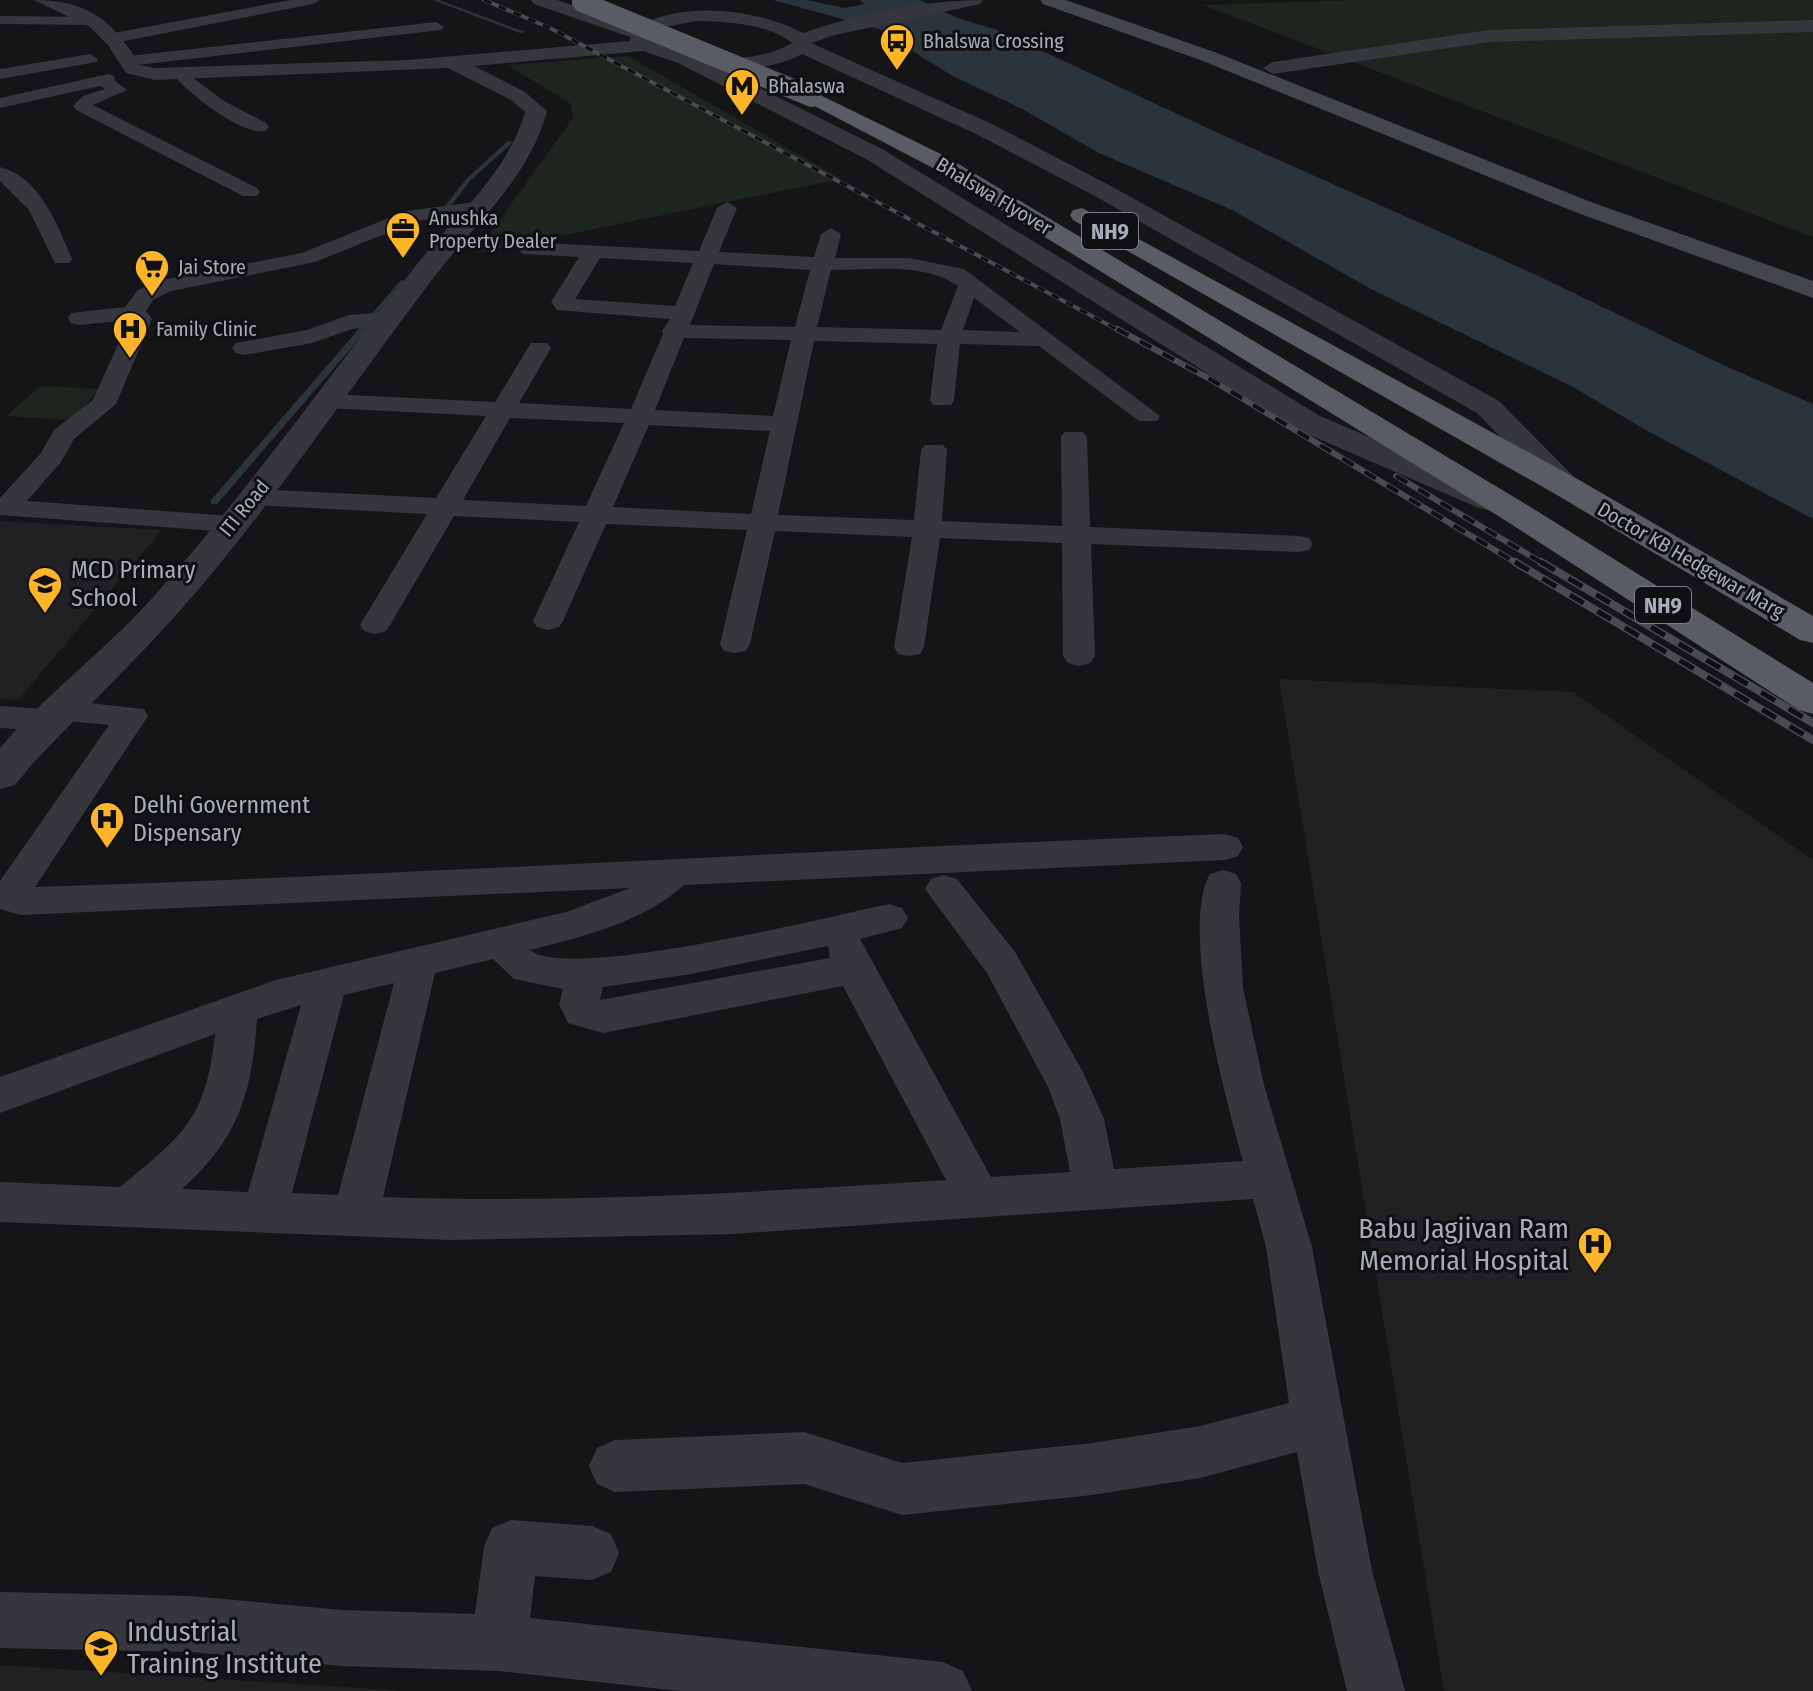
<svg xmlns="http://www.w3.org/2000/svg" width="1813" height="1691" viewBox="0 0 1813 1691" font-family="'Fira Sans Condensed',sans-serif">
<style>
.built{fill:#212124}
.green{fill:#1d251e}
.water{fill:#2a343c}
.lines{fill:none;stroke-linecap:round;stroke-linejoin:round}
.stream{fill:#2a343c;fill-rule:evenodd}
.minor{fill:#36373c;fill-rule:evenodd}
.tertiary{fill:#36373c;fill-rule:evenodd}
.secondary{fill:#44464d;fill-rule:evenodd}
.trunk{fill:#5a5c65;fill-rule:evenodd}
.rail-far2-casing{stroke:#494b52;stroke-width:4}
.rail-far1-casing{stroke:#494b52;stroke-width:6}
.rail-casing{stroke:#494b52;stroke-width:8}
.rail-far2{stroke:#101012;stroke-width:3;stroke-dasharray:8;stroke-linecap:butt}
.rail-far1{stroke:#101012;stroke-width:4;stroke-dasharray:13;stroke-linecap:butt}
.rail{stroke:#101012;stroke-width:5;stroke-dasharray:16;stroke-linecap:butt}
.trunk-bridge{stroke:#5a5c65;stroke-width:20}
.labels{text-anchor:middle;stroke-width:6;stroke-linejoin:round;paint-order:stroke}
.far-poi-label{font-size:20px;fill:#a6acb8;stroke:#101012;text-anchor:start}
.far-street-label{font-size:20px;fill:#a6acb8;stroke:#101012}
.shield{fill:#101012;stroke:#797d86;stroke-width:2}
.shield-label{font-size:22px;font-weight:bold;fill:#a6acb8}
.poi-label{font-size:24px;fill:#a6acb8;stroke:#101012;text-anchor:start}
.near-poi-label{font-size:28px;fill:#a6acb8;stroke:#101012;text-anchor:end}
</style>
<rect width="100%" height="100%" fill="#151517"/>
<path class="built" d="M0,521L162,530L18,700L0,699Z
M1279,679L1573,692L1813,860V1691H1444Z
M0,1665L405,1691H0Z"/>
<path class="green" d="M1357,0H1813V237L1203,5Z
M628,56L841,179L476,253L573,118L571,104L507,65Z
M41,386L99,389L73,420L6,416Z"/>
<path class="water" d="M773,0H806L845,8L864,4L860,0H920L955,17L997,30L1216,132L1532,273L1721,364L1813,404V519L1644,429L1573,387L1371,289L1232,210L1099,153L1024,110L951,75L909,49L893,33Z"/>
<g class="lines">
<path class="stream" d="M433,0H439L525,32L520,33Z
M508,141L513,142L470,181L451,206L453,215L460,221L450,232H446L445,231L453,221L447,216L445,206L466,179Z
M401,280L408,282L217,504H211V500Z"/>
<path class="minor" d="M290,0H320L313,4L114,43L106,38L114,33Z
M0,16L98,17L105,21L98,25L0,24Z
M436,22L444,27L441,30L129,66L121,61L129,56Z
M90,54L98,59L96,62L0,79V69Z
M181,69L224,101L266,123L269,127L266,131C242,136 187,93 173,74Z
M108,74L114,76L115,81L127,90L93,105L257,188L260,192L257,196H243L76,110L73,106L83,96L105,89L100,86L0,108V98Z
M0,167C40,177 58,226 72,259L69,263H55L29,210L0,181Z
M476,202L486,208L483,212L417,221L315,262L171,291L153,300L146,311L152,319L116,404L74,439L61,462L27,501L231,516L241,518L245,524L241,530L231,532L0,515V498L41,453L54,430L93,400L129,320L79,325L71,323L68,318L71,313L125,307L138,290L157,281L302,253L406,211Z
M727,202L737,208L719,252L814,257L821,234L831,228L841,234L835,258H909L964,269L1160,416L1157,421H1139L1039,346L960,344L954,400L951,405H933L930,400L937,344L814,341L778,515L914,520L921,450L925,445H943L947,450L942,521L1062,526L1061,437L1065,432H1083L1087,437L1090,527L1299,536L1309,538L1313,544L1309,550L1299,552L1091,544L1095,656L1090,663L1079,666L1068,663L1063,656L1062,543L940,538L924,647L920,654L909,656L898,654L894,647L912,537L775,531L750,644L746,651L735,653L724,651L720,644L747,530L606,524L563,621L559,627L548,630L537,627L533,621L579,522L454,516L390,625L386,631L375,634L364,631L360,625L427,514L253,505L243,503L239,497L243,491L253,489L436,498L486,416L328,408L319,406L316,401L319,396L328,394L495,402L531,343H547L551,348L519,403L631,409L663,334L662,331L670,319L557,310L551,302L579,257L524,254L514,248L524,242L699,251L717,208ZM600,258L693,263L675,306L575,299ZM714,264L810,270L795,327L690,325ZM831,270C870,270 925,262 958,286L941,330L817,327ZM974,298L1020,332L963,330ZM684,338L791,340L773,416L655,410ZM510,418L624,423L586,506L463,500ZM649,425L770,431L751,514L613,507Z
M389,312L397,314L400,319L397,324L352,329L312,343L244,355L236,353L232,348L236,343L307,330L349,315Z
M61,700L144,709L148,716L35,887C432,874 828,849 1225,834L1238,838L1243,847L1238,856L1225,860L684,885C641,923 585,936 530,950C569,982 831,916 889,904L902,908L908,918L902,928L860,939L991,1177L1070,1172L1060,1119L1048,1087L987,973L925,889L931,879L944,875L957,879L1015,952L1083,1072L1104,1119L1114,1169L1243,1161C1226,1100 1179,928 1210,874L1223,870L1236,874L1241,883L1239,915L1243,988L1264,1085L1312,1247L1372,1571L1405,1691H1347L1318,1571L1297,1452L1200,1478L1092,1495L902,1515L804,1484L615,1492L597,1484L589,1466L597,1448L615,1440L804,1432L902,1463L1092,1443L1200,1426L1289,1403L1266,1247L1253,1199L732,1234L451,1240L0,1222V1182L120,1187C183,1135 206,1120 215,1034L0,1113V1077L276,980L566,912L630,888L21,915L0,909V881L109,725L67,721L63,727L51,731L0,728V706L45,709L49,703ZM828,946L830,958L600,1000L603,987L691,974ZM493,959L514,979L563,989L559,1004L568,1023L603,1033L843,986L946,1180C759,1192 570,1204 383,1197L435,973ZM394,983L338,1195L292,1193L344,995ZM301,1005L248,1192L182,1189C239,1138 252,1093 257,1019Z
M511,1520L592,1526L611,1534L619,1553L611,1572L592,1580L535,1576L530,1618L943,1662L963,1671L972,1691H680L499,1671L342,1666L191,1652L0,1648V1592L191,1596L342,1610L475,1614L484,1547L492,1528Z"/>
<path class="tertiary" d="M34,0C88,0 112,20 140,65L155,68L408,60L630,41V37L534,4L531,0H557L637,27C683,0 757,9 803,33C857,14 926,0 983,0L980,4L835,35L811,43L992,124L1109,185L1499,401L1585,488L1581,495L1569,498L1557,495L1477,413L1093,195L976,134L802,54C779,67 745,71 719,68L882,149L1320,416L1503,494L1508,501L1503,508L1491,511L1479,508L1298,430L866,159L678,63L643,51L474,66L525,92L547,111C529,180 469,229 428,285C356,380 289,480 213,572C158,640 94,699 34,762L15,785L0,789V748C47,693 107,649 155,595C248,491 328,377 414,268C453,218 507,175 525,112L511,100L448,68L155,80L126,73L108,45L90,27ZM696,21C728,22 767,23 792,43C753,66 686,62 648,39L661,28Z
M1813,20V32L1489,42L1273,74L1263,68L1273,62L1489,30Z"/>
<path class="secondary" d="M1040,0H1066L1217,53L1591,202L1813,281V298L1575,212L1203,61L1043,4Z"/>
<path class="trunk" d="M812,91L947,157L1524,503L1813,683V714L1799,710L1500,517L931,167L805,101L802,97L805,93Z
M1082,208L1581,481L1813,616V643L1800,640L1557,495L1073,220L1070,215L1073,210Z"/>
<g class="rail-far2-casing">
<path id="rail-far2" d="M484,0L550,28L1120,331"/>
</g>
<g class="rail-far1-casing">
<path id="rail-far1" d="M1117,329L1210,379L1518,564
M1396,476L1544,564"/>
</g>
<g class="rail-casing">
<path id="rail" d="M1515,562L1813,740
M1541,562L1813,723"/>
</g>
<use href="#rail-far2" class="rail-far2"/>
<use href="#rail-far1" class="rail-far1"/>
<use href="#rail" class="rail"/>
<path class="trunk-bridge" d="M582,2L812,97"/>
</g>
<defs>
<g id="bus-pin" transform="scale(1.8)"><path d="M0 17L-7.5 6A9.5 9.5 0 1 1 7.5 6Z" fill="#fcb428" stroke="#101012"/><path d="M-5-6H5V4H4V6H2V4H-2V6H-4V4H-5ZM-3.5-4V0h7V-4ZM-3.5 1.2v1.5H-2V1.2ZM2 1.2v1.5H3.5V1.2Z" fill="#111"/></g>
<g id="metro-pin" transform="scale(1.8)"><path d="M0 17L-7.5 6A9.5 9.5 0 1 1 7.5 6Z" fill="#fcb428" stroke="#101012"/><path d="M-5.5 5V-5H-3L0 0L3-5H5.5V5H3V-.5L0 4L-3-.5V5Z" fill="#111"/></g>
<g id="office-pin" transform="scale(1.8)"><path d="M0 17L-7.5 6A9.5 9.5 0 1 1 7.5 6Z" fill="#fcb428" stroke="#101012"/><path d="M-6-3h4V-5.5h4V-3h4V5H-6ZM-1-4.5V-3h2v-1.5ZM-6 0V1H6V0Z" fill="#111"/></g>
<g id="supermarket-pin" transform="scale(1.8)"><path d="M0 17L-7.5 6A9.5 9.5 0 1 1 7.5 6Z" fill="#fcb428" stroke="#101012"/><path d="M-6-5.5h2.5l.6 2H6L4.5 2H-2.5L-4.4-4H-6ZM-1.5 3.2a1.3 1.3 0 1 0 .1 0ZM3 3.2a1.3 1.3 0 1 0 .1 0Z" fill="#111"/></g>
<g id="hospital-pin" transform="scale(1.8)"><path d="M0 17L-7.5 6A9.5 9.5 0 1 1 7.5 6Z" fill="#fcb428" stroke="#101012"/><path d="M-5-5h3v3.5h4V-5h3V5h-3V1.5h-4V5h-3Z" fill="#111"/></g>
<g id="school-pin" transform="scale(1.8)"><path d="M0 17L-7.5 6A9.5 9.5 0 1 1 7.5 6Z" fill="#fcb428" stroke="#101012"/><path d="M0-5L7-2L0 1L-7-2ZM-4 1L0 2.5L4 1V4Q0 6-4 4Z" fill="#111"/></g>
<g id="university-pin" transform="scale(1.8)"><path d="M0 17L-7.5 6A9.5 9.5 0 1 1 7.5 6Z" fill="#fcb428" stroke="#101012"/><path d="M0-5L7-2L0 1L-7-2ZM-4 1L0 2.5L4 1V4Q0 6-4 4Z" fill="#111"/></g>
</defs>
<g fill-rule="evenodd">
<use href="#bus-pin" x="897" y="41"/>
<use href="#metro-pin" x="742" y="86"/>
<use href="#office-pin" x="403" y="229"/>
<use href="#supermarket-pin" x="152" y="267"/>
<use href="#hospital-pin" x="130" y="329"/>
<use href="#school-pin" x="45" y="584"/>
<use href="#hospital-pin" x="107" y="819"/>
<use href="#hospital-pin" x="1595" y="1244"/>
<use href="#university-pin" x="101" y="1647"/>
</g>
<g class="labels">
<g class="far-poi-label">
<text x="923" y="48">Bhalswa Crossing</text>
<text x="768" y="93">Bhalaswa</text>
<text x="429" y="225">Anushka<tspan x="429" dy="23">Property Dealer</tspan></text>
<text x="178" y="274">Jai Store</text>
<text x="156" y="336">Family Clinic</text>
</g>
<g class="far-street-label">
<text transform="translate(994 196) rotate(31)" y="7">Bhalswa Flyover</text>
<text transform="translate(244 508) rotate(-51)" y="7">ITI Road</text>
<text transform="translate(1691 560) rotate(30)" y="7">Doctor KB Hedgewar Marg</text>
</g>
<g class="shield">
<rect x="1082" y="213" width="56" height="36" rx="6"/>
<rect x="1635" y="587" width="56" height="36" rx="6"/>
</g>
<g class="shield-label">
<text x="1110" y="239">NH9</text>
<text x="1663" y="613">NH9</text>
</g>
<g class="poi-label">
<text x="71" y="578">MCD Primary<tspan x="71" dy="28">School</tspan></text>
<text x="133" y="813">Delhi Government<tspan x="133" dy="28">Dispensary</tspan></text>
</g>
<g class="near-poi-label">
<text x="1569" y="1238">Babu Jagjivan Ram<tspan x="1569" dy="32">Memorial Hospital</tspan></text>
<text x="127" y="1641" text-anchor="start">Industrial<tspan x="127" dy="32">Training Institute</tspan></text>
</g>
</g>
</svg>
